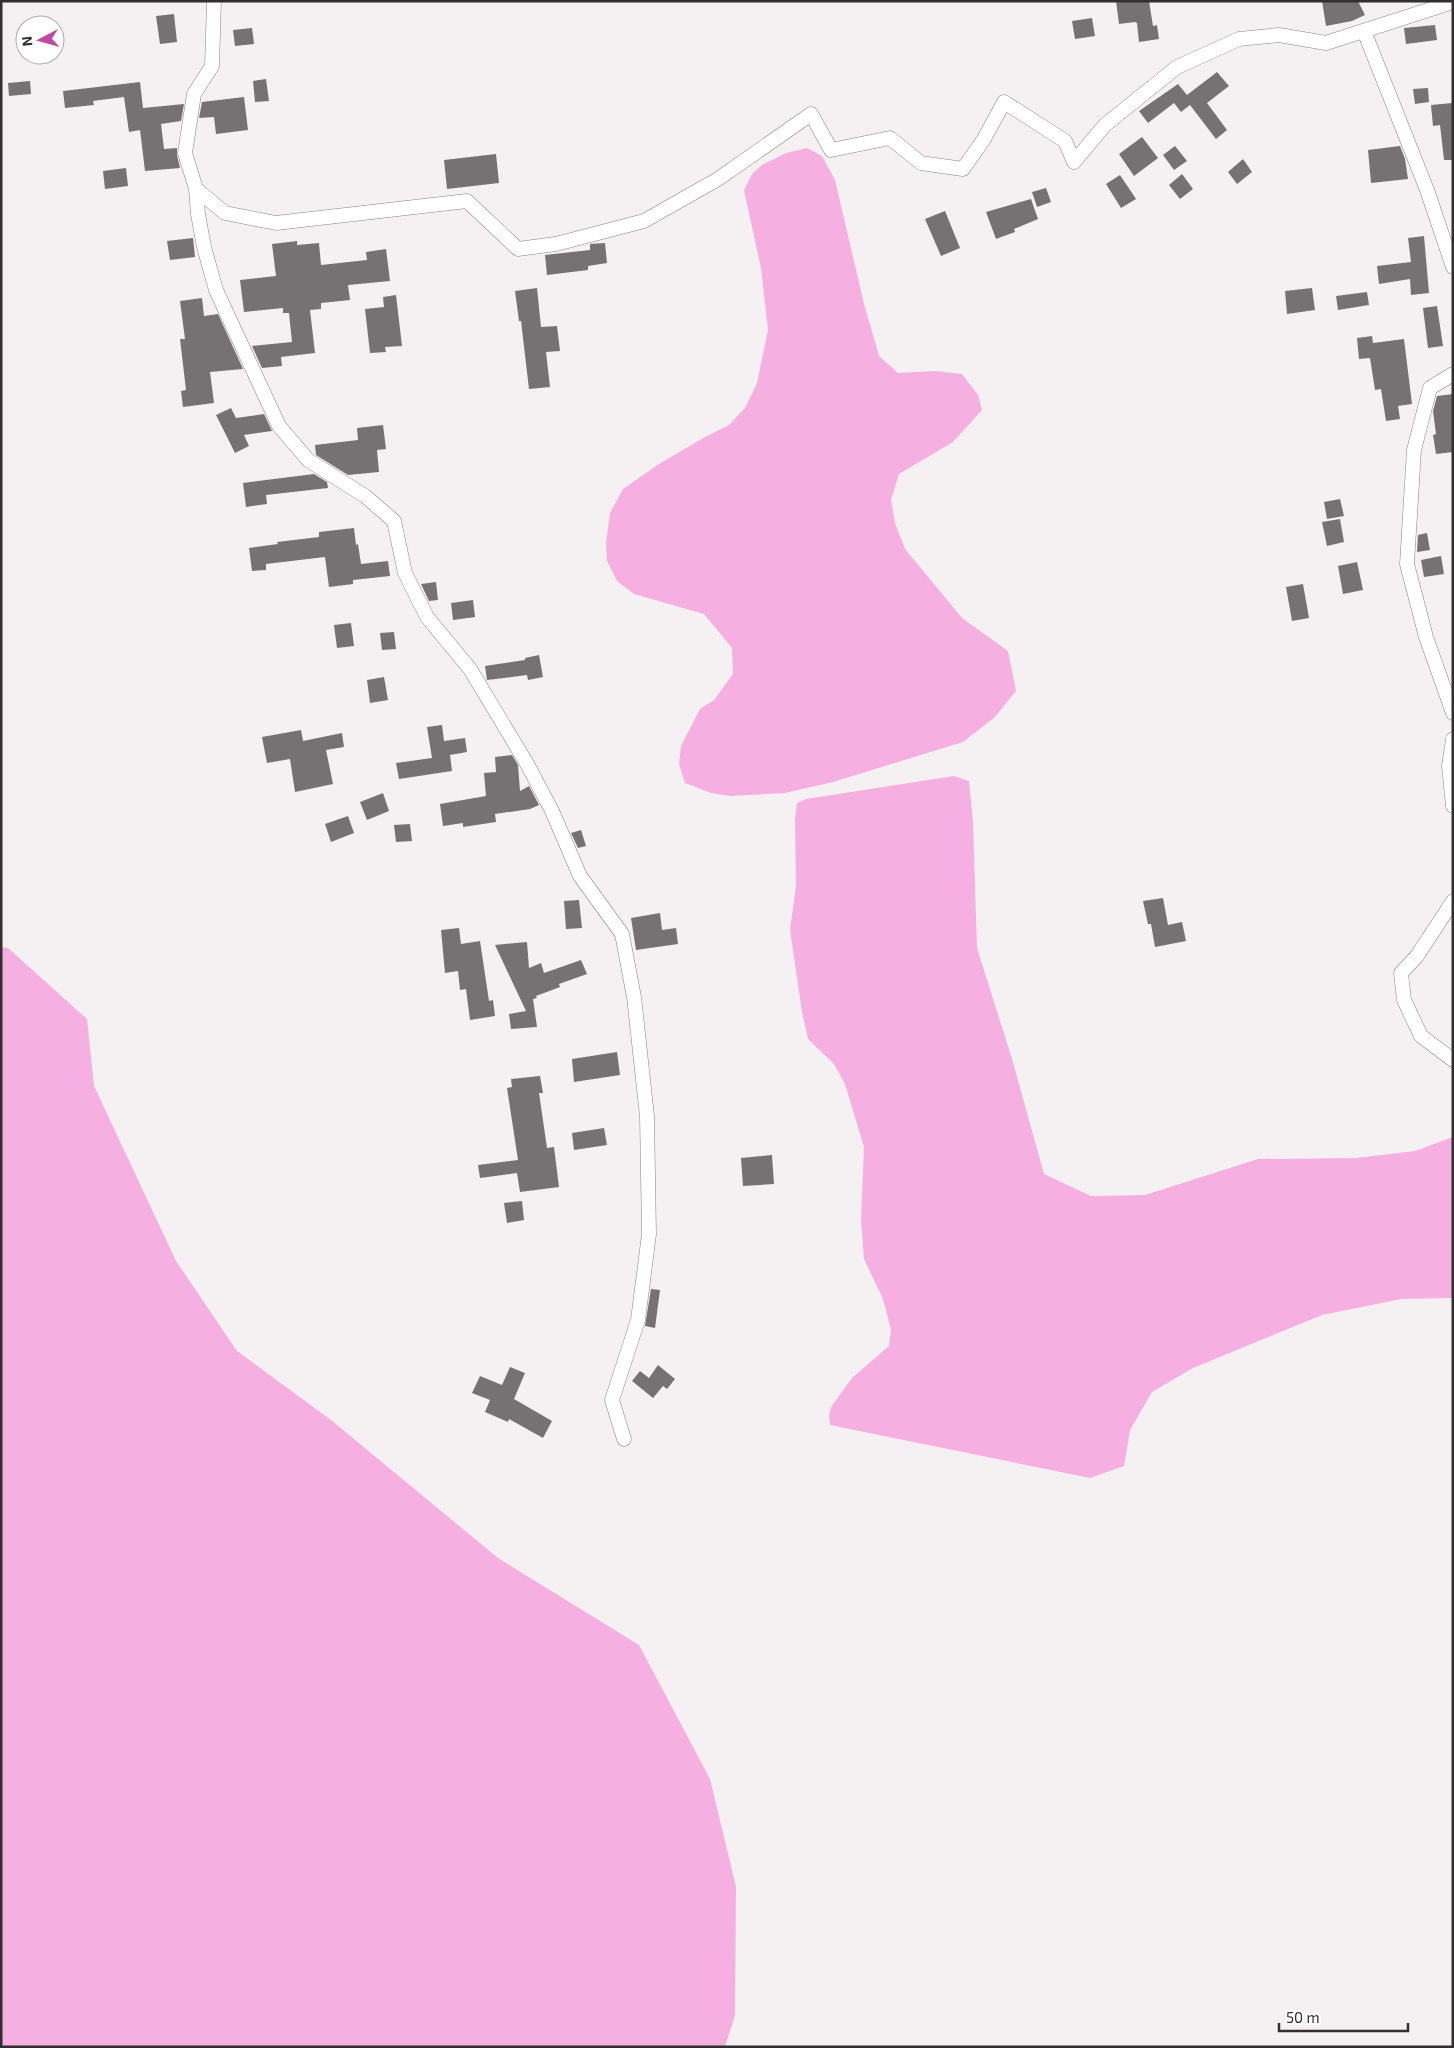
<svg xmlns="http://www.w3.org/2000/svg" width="1454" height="2048" viewBox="0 0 1454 2048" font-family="'Exo 2',sans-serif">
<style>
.water{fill:#f5afe0}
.building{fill:#767274}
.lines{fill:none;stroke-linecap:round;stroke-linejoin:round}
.street-casing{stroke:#878486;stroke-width:15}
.street{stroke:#fff;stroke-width:14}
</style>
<rect width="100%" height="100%" fill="#f5f1f3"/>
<path class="water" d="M807,148L822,156L835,180L864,304L879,356L898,373L935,371L962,374L978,395L982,410L953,442L899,474L891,500L895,523L905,549L962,618L1008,651L1016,691L995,717L963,742L833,782L785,793L730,796L711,793L685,783L679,764L681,746L700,709L714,700L733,674L732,648L704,614L634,594L617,581L607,561L606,543L610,513L623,489L659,464L705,437L729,425L745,408L757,383L768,330L761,268L744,190L752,174L762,165L786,153Z
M954,776L969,781L973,822L977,948L1012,1059L1044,1174L1091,1196L1145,1195L1258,1159L1356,1158L1415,1151L1453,1137V1298L1401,1299L1322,1315L1193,1368L1152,1392L1130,1430L1124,1466L1090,1478L830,1425L829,1416L831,1407L852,1378L889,1346L891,1330L883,1299L864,1259L861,1220L864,1147L845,1084L834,1064L808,1039L802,1012L790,930L796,886L795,819L797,803L806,799Z
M1,947L8,948L87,1019L94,1086L176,1261L237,1351L331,1420L498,1558L639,1645L710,1779L736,1887L735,2015L725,2047H1Z"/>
<path class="building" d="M1116,1H1149L1153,26L1157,25L1159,39L1139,42L1137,23L1135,22L1119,24Z
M1322,1H1358L1365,15L1352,21L1326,26Z
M174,14L177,42L160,44L156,16Z
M1092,18L1095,36L1075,39L1072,21Z
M1435,25L1437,40L1406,44L1404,28Z
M252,28L254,44L235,46L233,30Z
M1217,72L1229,86L1207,103L1227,130L1216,139L1190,105L1181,112L1174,103L1148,123L1139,111L1178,84L1187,95Z
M266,79L269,101L255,102L253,81Z
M30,81L31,94L9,96L8,83Z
M140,82L143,108L184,104L181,121L161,124L164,149L177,148V155L180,168L145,171L140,130L129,132L124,97L93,101L94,105L65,108L63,91Z
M1428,88L1429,102L1415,104L1413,89Z
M244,97L248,130L216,134L214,117L199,118L202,102Z
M1452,103L1453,160H1444L1440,125L1433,126L1431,105Z
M1142,137L1158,158L1134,176L1119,154Z
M1175,146L1187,161L1174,170L1163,155Z
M1400,146L1405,159L1408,179L1371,183L1368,150Z
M496,154L499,183L447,189L444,160Z
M1243,159L1252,172L1237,184L1228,172Z
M126,168L128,186L105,189L103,171Z
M1182,174L1193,189L1180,199L1169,185Z
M1120,175L1136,199L1121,208L1106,184Z
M1046,188L1051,202L1037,207L1032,192Z
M1031,199L1038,219L1014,229L1015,232L996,239L986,212Z
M945,211L960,248L941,256L925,219Z
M1424,236L1429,293L1411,295L1410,279L1379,284L1377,266L1411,262L1408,238Z
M193,238L195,257L170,260L167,241Z
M297,241V245L319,243L321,265L367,260L366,252L386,249L390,281L348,285L350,300L321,303V309L310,310L315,353L281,357L282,366L262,368L252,346L292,342L289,313H283V308L244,312L240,280L276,276L272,244Z
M605,243L607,263L588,266V270L547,275L545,255L590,250V244Z
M537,288L541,327L557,326L560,351L546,352L550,387L529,389L521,321H519L515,291Z
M1312,288L1315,310L1287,314L1285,291Z
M1367,292L1369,305L1338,310L1336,296Z
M396,295L402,346L385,347L386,352L370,353L365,309L384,307L383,297Z
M202,298L204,316L218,314L243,369L210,372L214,403L183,407L181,391L186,390L180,339H185L180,301Z
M1437,306L1443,346L1428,348L1423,308Z
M1372,336L1373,343L1404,339L1412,404L1398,406L1400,419L1386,421L1381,389L1375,390L1370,358L1359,359L1357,338Z
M1453,394V452L1436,454L1433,435L1436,434L1433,411L1437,396Z
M231,408L236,418L264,414L272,431L244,435L249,446L235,453L216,415Z
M383,425L386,449L377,450L379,472L348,475L316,455L315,445L358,440L357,428Z
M314,474L327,482L328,488L266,495L267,504L246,507L243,483Z
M1340,499L1344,516L1327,519L1324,502Z
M1340,519L1344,542L1327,546L1322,522Z
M354,528L356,545L358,544L361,564L388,561L390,576L353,580V584L329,587L325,557L266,564V570L252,571L249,548L278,544L277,542L319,537V532Z
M1427,533L1430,550L1417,552L1418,535Z
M1441,556L1444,574L1424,577L1421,560Z
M1357,562L1363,590L1343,594L1338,566Z
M436,582L438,600L429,601L421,584Z
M1303,584L1309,618L1292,621L1286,587Z
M473,600L475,617L453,620L451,603Z
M351,623L354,646L337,648L334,625Z
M394,632L396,649L382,650L380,633Z
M539,655L543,677L528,680L527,675L487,680L485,666L525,660V658Z
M384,677L388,700L370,703L367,680Z
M442,725L444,741L465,738L467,752L450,755L452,771L399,779L396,763L432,758L427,727Z
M301,730L303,741L342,733L344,747L326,750L333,784L295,792L290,759L267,763L262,737Z
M512,755L518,765L520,791L529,786L539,805L530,809L495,814L496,822L463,827V823L443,826L440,804L486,796L484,773L496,772L495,757Z
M383,793L389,811L367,820L360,802Z
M348,816L354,833L331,842L325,824Z
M410,824L412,841L396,842L394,825Z
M581,830L586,846L578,848L571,833Z
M1163,898L1168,925L1182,922L1186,941L1155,947L1151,924H1148L1143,901Z
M579,900L582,928L566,929L564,901Z
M660,913L662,930L676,928L678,944L636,950L631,918Z
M459,928L461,944L480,941L489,1001L493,1000L495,1016L470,1020L466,989L460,990L458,971L445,973L441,930Z
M527,942L529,968L541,963L544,973L581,960L587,974L559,984L560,987L536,996L537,998L533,999L537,1027L511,1029L509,1014L526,1011L495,945Z
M617,1052L620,1075L574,1082L572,1059Z
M540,1076L543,1093H539L547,1148L554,1147L559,1187L520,1192L517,1173L480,1178L478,1165L518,1160L507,1088L512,1087L511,1079Z
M604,1128L607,1145L574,1150L572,1133Z
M772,1155L774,1184L743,1186L741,1158Z
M522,1201L524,1220L507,1223L504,1203Z
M651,1289L660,1290L655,1328L645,1326Z
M658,1365L675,1379L667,1389L663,1386L653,1398L632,1381L640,1371L649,1378Z
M510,1367L525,1373L514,1399L552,1421L543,1438L509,1419L508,1422L485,1412L490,1400L472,1393L480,1376L502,1385Z"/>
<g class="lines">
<g class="street-casing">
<path id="street" d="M214,1L212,66L194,94L185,153L196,189L225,213L276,223L467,201L518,249L556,244L644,221L718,179L811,114L831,150L890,138L921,163L963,169L984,139L1004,102L1065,141L1074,162L1105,125L1177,67L1239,39L1279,35L1326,43L1453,2
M1364,31L1427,190L1453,267
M196,189L198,214L204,247L216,290L279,426L308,460L365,496L394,521L405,573L427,617L470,669L526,762L552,811L580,876L622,934L634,997L647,1116L649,1234L638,1320L612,1400L624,1439
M1453,374L1430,388L1414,450L1407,564L1426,637L1453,713
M1453,739L1449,766L1453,806
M1453,901L1417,956L1401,973L1404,1000L1421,1036L1453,1060"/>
</g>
<use href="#street" class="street"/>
</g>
<rect width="1454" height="2048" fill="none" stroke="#312f30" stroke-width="5"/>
<g transform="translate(40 40) rotate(264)"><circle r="24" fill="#ffffff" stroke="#adacac"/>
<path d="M0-4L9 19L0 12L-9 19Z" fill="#be49a2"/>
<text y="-8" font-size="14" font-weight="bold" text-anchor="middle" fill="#312f30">N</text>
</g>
<path d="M1279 2023v8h129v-8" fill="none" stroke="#312f30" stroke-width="2.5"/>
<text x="1286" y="2023" font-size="15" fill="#312f30" stroke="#ffffff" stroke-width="4" paint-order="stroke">50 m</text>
</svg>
